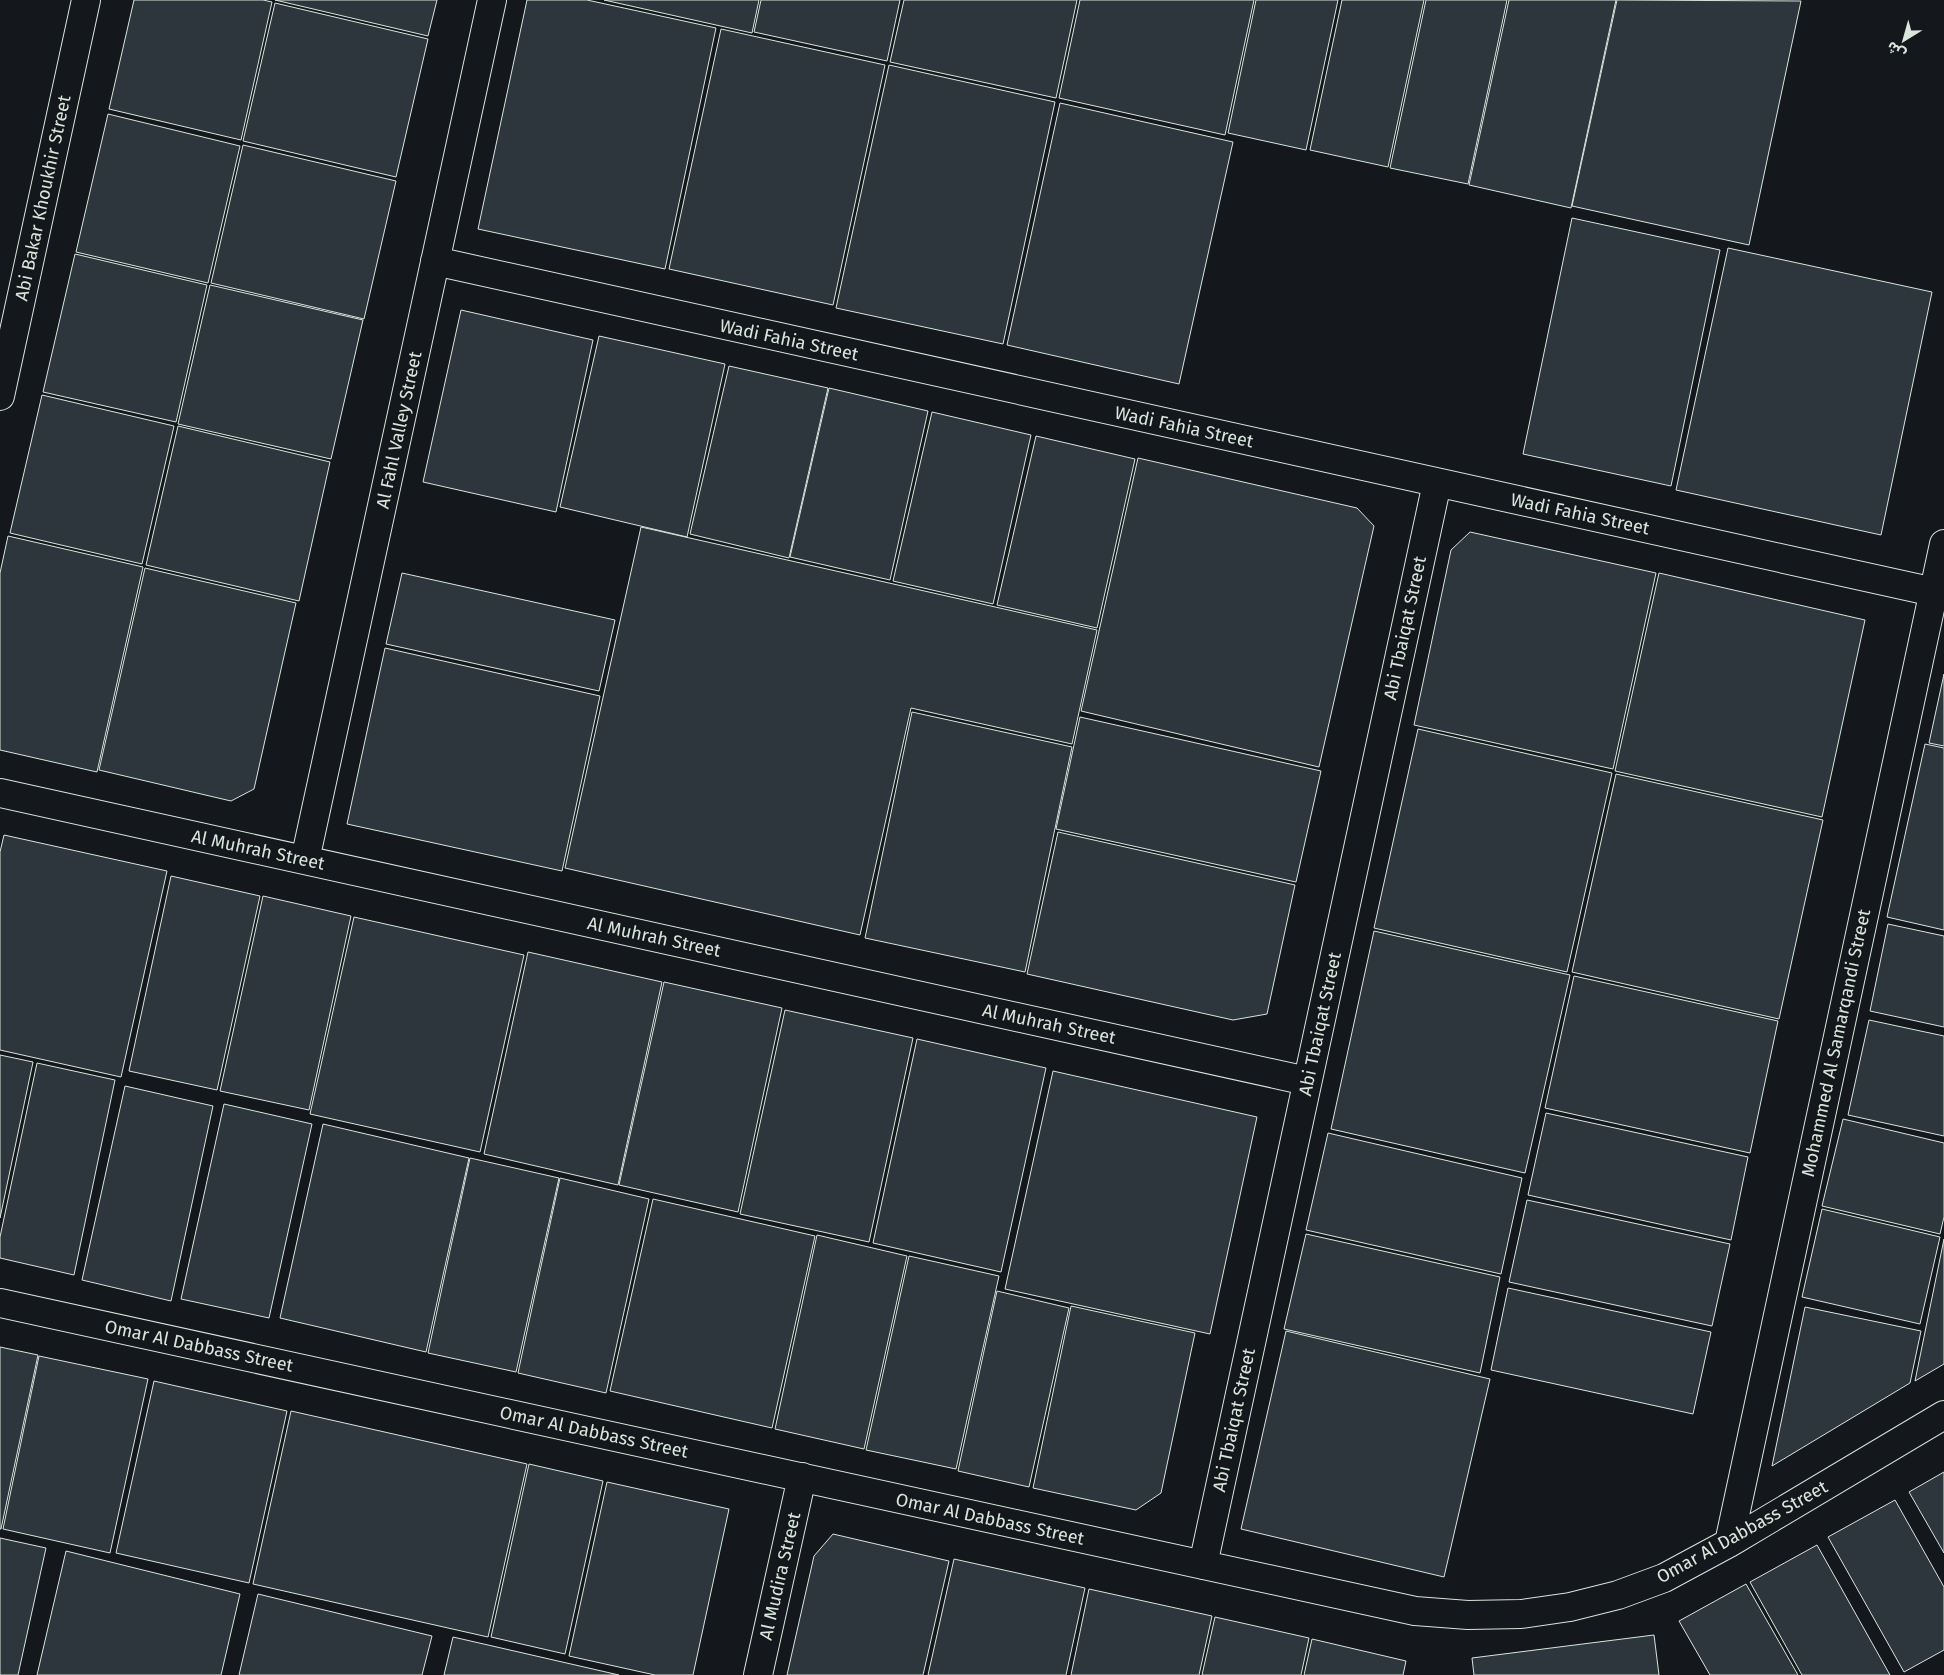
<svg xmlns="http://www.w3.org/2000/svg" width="1944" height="1675" viewBox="0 0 1944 1675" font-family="'Fira Sans','Noto Sans Arabic',sans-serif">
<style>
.building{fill:#2c363c;stroke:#d8e6dc}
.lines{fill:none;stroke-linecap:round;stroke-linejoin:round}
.street-casing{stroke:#d8e6dc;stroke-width:30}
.street{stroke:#14181c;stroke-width:28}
.labels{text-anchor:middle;stroke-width:4;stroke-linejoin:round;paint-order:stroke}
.street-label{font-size:18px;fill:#d8e6dc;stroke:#14181c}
</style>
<rect width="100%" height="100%" fill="#14181c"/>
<path class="building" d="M134,0H263L272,2L241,140L109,109Z
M275,0H437L428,36Z
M527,0H587L716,28L665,269L478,229Z
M604,0H759L752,33Z
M761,0H900L887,61L754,32Z
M904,0H1077L1056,98L890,62Z
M1080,0H1254L1225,135L1059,98Z
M1256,0H1338L1306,150L1228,133Z
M1342,0H1424L1388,167L1310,150Z
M1426,0H1507L1468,184L1390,168Z
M1509,0H1616L1571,208L1469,185Z
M1617,0L1801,1L1749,245L1572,206Z
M275,3L428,39L396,177L243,141Z
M721,29L885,65L833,305L669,269Z
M889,65L1055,102L1003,344L836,308Z
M1060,103L1233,142L1179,384L1007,345Z
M108,114L240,146L208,283L76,252Z
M243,145L396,181L364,319L211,283Z
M1572,218L1720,250L1671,486L1523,454Z
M1728,248L1932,292L1881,535L1676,490Z
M75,254L207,285L176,422L43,392Z
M210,285L363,320L331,459L178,424Z
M461,310L593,340L556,512L423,482Z
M599,336L725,364L687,537L560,507Z
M729,366L828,388L789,558L690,534Z
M829,388L928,411L890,580L790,557Z
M42,395L174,426L142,564L10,533Z
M932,412L1031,435L993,604L893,581Z
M178,426L330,462L299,601L146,565Z
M1036,436L1135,459L1097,628L997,605Z
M1138,458L1357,508L1374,526L1319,767L1081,711Z
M641,527L1097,630L1072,744L911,708L860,935L565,868Z
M1470,532L1656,573L1613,769L1414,725L1451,550Z
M8,536L143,567L97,772L0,750V573Z
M145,568L296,603L254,789L231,801L99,770Z
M402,573L615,620L599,691L386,644Z
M1659,573L1865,620L1822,817L1615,771Z
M385,648L600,696L562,871L347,824Z
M1944,674V746L1929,743Z
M912,712L1072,747L1025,972L865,938Z
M1080,717L1321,771L1296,882L1056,829Z
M1418,729L1612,773L1567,972L1374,928Z
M1925,744L1944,748V930L1887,917Z
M1616,774L1823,820L1779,1019L1572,972Z
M1058,832L1295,885L1267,1014L1233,1020L1027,974Z
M4,835L167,871L121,1077L0,1050V852Z
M171,876L260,896L217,1090L129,1071Z
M263,896L351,916L309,1110L220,1091Z
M354,917L524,955L480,1152L310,1114Z
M1888,924L1944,936V1027L1870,1011Z
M1374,931L1570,975L1525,1173L1331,1129Z
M528,952L662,982L618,1185L484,1154Z
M1574,976L1778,1021L1750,1153L1545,1108Z
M664,982L782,1008L738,1212L619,1185Z
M785,1010L913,1038L869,1242L740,1214Z
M1869,1020L1944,1036V1136L1848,1115Z
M917,1039L1046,1068L1001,1272L873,1243Z
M0,1055L33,1062L0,1218Z
M37,1063L115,1080L74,1275L0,1258V1237Z
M1053,1071L1257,1117L1210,1334L1005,1289Z
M125,1086L213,1106L171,1301L82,1280Z
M224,1104L312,1124L269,1318L181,1299Z
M1546,1113L1748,1157L1731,1240L1528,1195Z
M1843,1119L1944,1143V1217L1940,1234L1822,1206Z
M323,1124L469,1158L426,1352L280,1318Z
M1328,1133L1522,1178L1501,1274L1306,1230Z
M470,1158L559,1178L516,1372L428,1353Z
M560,1178L649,1199L606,1393L518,1373Z
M653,1199L815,1236L772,1428L610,1391Z
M1527,1200L1730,1244L1712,1326L1509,1282Z
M1822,1209L1940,1237L1920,1324L1802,1297Z
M1306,1234L1500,1277L1480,1373L1284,1329Z
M817,1235L907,1256L864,1449L775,1429Z
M1944,1239V1364L1915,1381Z
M909,1256L999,1276L956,1469L866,1450Z
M1508,1288L1711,1332L1693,1414L1491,1370Z
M997,1291L1069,1308L1029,1487L958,1471Z
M1071,1306L1195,1333L1161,1493L1136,1510L1033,1488Z
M1805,1307L1921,1331L1910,1383L1772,1466Z
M1286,1331L1490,1379L1444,1577L1241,1529Z
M0,1347L38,1355L1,1529H0Z
M39,1356L148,1379L110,1553L3,1529Z
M154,1381L287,1411L249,1583L116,1553Z
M291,1411L527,1464L488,1637L253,1584Z
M529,1464L603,1481L565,1654L491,1637Z
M1944,1472V1553L1909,1492Z
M607,1482L729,1509L693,1675H655L569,1656Z
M1895,1500L1944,1587V1650L1904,1672L1828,1537Z
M833,1534L949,1561L923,1675H787L814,1556Z
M0,1538L46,1548L18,1675H0Z
M1817,1545L1890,1675H1802L1750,1582Z
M66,1551L240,1594L221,1675H37Z
M954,1559L1085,1588L1066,1675H928Z
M1746,1584L1798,1675H1710L1679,1621Z
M1089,1589L1212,1616L1199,1675H1071Z
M258,1594L432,1636L422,1675H239Z
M1215,1617L1309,1638L1301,1675H1202Z
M1654,1635L1659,1675H1474L1472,1658Z
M453,1637L619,1675H444Z
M1312,1639L1406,1661L1403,1675H1304Z"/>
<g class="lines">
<g class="street-casing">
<path id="street" d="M435,261L1934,592
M0,396L86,0
M0,793L1307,1081
M305,860L492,0
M0,1303L1415,1611L1468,1615L1521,1614L1570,1607L1618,1595L1664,1578L1729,1543L1944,1415
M1729,1543L1944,544
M1203,1565L1437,483
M758,1675L802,1477"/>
</g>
<use href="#street" class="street"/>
</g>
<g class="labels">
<g class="street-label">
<text transform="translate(43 198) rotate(-78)" y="6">Abi Bakar Khoukhir Street</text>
<text transform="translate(789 340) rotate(12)" y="6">Wadi Fahia Street</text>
<text transform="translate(1184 427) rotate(12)" y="6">Wadi Fahia Street</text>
<text transform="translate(399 430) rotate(-78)" y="6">Al Fahl Valley Street</text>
<text transform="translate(1580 514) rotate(12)" y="6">Wadi Fahia Street</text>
<text transform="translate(1405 628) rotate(-78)" y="6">Abi Tbaiqat Street</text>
<text transform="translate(258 850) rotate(12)" y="6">Al Muhrah Street</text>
<text transform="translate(654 937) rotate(12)" y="6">Al Muhrah Street</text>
<text transform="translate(1049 1024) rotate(12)" y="6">Al Muhrah Street</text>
<text transform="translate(1320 1024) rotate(-78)" y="6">Abi Tbaiqat Street</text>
<text transform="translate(1836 1043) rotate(-78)" y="6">Mohammed Al Samarqandi Street</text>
<text transform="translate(199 1346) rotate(12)" y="6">Omar Al Dabbass Street</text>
<text transform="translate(1234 1420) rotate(-78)" y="6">Abi Tbaiqat Street</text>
<text transform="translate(594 1432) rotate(12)" y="6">Omar Al Dabbass Street</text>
<text transform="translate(990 1519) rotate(12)" y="6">Omar Al Dabbass Street</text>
<text transform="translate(1742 1532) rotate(-29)" y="6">Omar Al Dabbass Street</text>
<text transform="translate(780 1576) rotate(-77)" y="6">Al Mudira Street</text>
</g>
</g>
<g transform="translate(1904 40) rotate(217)" stroke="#14181c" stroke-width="4" paint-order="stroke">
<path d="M0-4L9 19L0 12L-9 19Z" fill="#d8e6dc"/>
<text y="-8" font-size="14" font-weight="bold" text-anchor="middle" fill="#d8e6dc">ش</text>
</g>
</svg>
